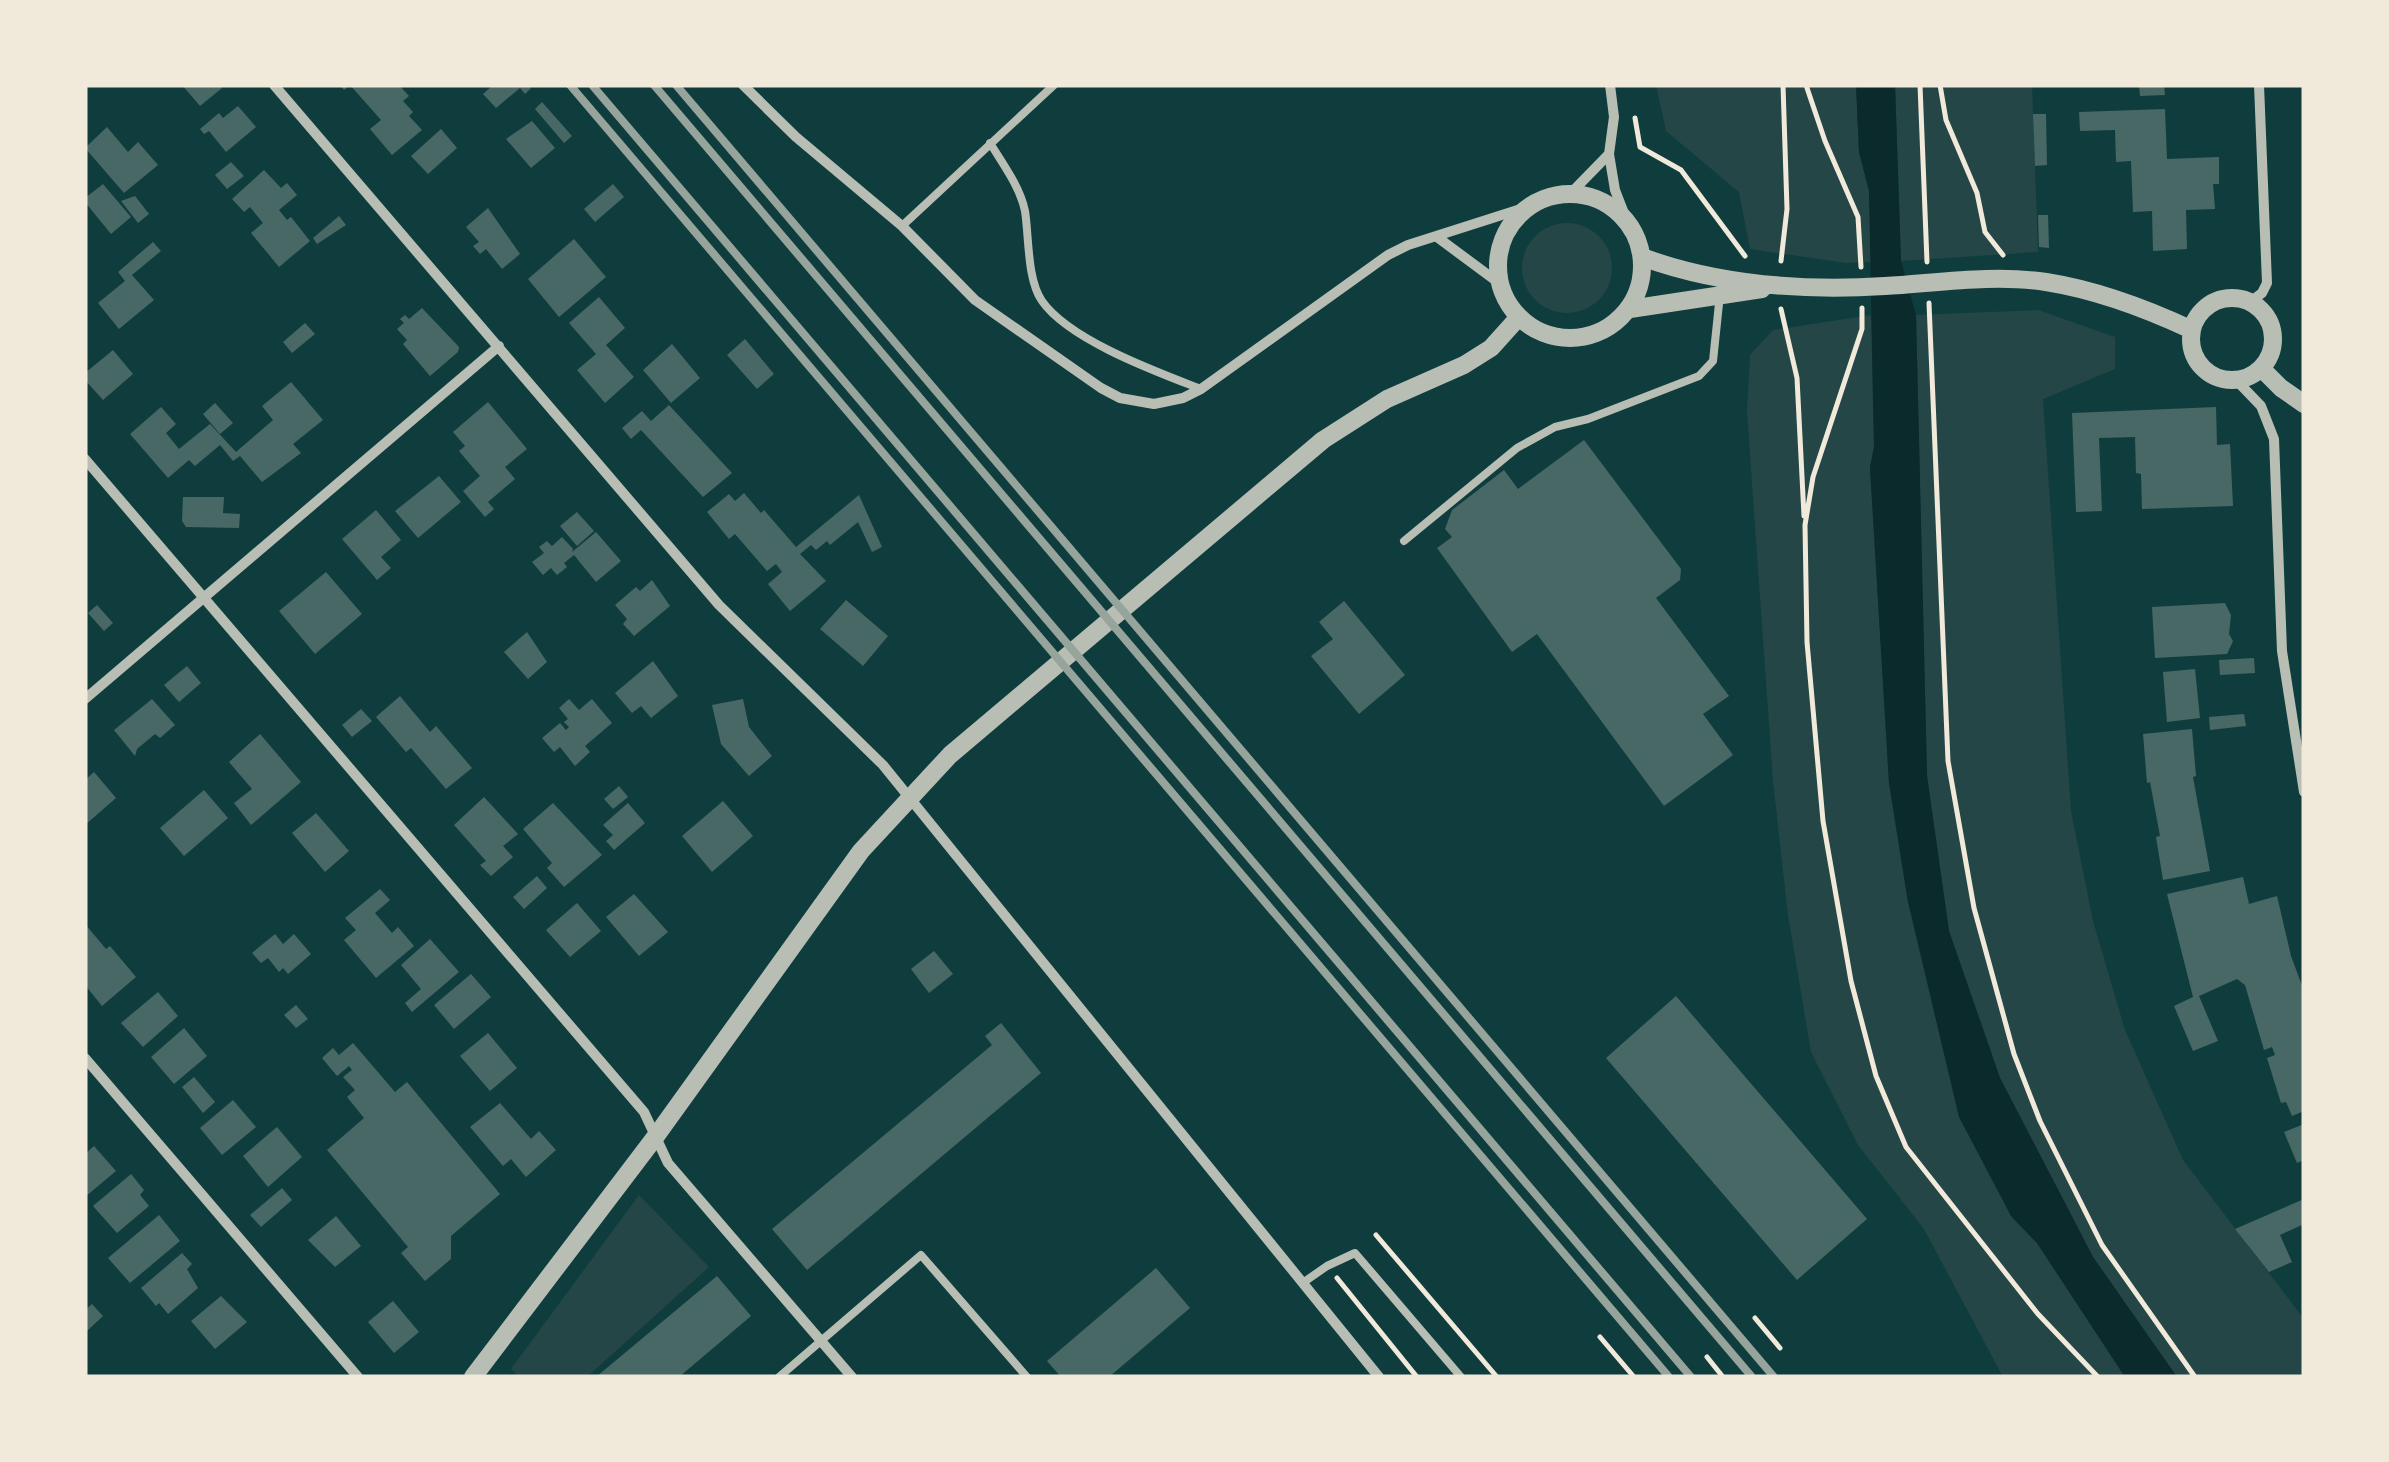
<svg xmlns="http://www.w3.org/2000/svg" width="2389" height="1462" viewBox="0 0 2389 1462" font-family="'Titillium Web',sans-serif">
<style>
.green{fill:#244646}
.water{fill:#0a2a2b}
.building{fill:#486865}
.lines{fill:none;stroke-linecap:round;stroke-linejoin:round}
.path{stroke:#f1e9da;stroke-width:5}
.service{stroke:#b8beb3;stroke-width:8}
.minor{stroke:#b8beb3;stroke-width:10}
.tertiary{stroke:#b8beb3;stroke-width:18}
.rail{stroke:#97a49c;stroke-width:8}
</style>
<rect width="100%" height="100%" fill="#0f3d3e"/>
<path class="green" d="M1656,85H1856L1859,152L1869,190L1871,262L1846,263L1750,249L1739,192L1666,131Z
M1895,85H2032L2038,252L1901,261Z
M1522 268a45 45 0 1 1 90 0a45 45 0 1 1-90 0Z
M2038,310L2115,337V369L2043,399L2071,811L2093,921L2125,1030L2183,1160L2304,1319V1377H2177L2093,1257L2000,1078L1949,931L1927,776L1916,315Z
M1871,315L1874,447L1870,468L1889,783L1908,902L2011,1216L2037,1243L2125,1377H2003L1924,1229L1858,1145L1811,1052L1788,915L1773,781L1747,412L1750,355L1773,330Z
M639,1195L709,1267L587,1377H519L511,1369Z"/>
<path class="water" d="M1856,85H1895L1901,261L1916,315L1927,776L1949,931L2000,1078L2093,1257L2177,1377H2125L2037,1243L2011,1216L1959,1117L1908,902L1889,783L1870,467L1874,447L1869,191L1859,152Z"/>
<path class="building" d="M182,85H220L222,88L200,106Z
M340,85H399L409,96L403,101L413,112L409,116L422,130L392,155L370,129L381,120L350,85L344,90Z
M493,85H528L531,88L525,94L520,88L496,108L483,94Z
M2139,85H2164L2165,95L2140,96Z
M542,102L572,136L564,143L535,109Z
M238,106L256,127L226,152L209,131L204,134L200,129L219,113L223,118Z
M2165,109L2167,159L2219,157V184H2213L2215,209L2186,210L2187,249L2153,251L2152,211L2133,212L2131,161L2116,162L2115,130L2080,131L2079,112Z
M2033,114H2046L2047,165L2035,166Z
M532,121L555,148L531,168L506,139Z
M107,127L128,152L138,142L158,165L124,193L85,148Z
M441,129L457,148L428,174L411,156Z
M231,162L244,176L227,189L215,175Z
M264,170L281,188L287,183L297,195L279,210L287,220L291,217L310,241L279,267L251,233L263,223L250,207L244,212L232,199Z
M103,184L131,217L111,234L85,202V198Z
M613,184L624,197L595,222L584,209Z
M135,196L149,214L138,223L121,201Z
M488,208L520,254L502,269L486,249L480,254L473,246L479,242L466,227Z
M2038,215H2048L2049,248L2039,247Z
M339,216L346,225L317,244L313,238Z
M574,239L606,277L559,317L528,279Z
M153,242L161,251L132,275L154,300L119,329L98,303L125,281L118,272Z
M599,297L625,328L606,345L634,377L605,403L577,370L596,354L569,323Z
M422,308L459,347L458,352L430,376L403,344L407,340L397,329L404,323L400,319L405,315L409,319Z
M305,323L315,334L292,353L283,342Z
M745,339L774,374L757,389L727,355Z
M672,344L700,378L671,403L643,370Z
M113,350L133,374L103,400L85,380V373Z
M291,382L323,420L293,444L301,453L262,482L240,456L233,461L220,445L195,466L189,460L168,478L130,434L161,407L176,424L166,433L179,449L210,424L236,452L273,420L262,406Z
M488,402L527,449L505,467L515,479L488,502L494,509L485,517L463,491L480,476L459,451L465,446L453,432Z
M215,403L233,423L220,434L203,414Z
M669,405L732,473L703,497L641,430L631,439L622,428L642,411L651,421Z
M2216,407L2217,445L2230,444L2233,506L2142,509L2141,474L2136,473L2135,437L2099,438L2102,511L2076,512L2072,413Z
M1584,440L1681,569L1680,580L1656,598L1729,696L1703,714L1733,755L1664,806L1537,634L1512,652L1437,548L1452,537L1445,529L1452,510L1504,470L1518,489Z
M439,476L461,502L418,538L395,511Z
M744,493L761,513L764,510L796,547L859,495L882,547L872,552L858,522L830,545L827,541L816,550L811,545L800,554L826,581L790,611L768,584L782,572L776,564L767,571L735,534L729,539L707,512L729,494L735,501Z
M183,497H224L223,513L240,514L239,528L186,527L182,521Z
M376,510L401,540L381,557L391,568L377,580L342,539Z
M577,512L594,531L577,546L560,526Z
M596,532L621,561L596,582L574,555L564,563L567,567L557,575L551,568L543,575L532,562L544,553L539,547L547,541L552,546L562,537L573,549L572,552Z
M326,572L362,614L315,654L279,611Z
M652,580L670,606L634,636L623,624L627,619L615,605L636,587L640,591Z
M846,600L888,636L863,666L820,629Z
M1344,601L1405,675L1359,714L1311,656L1333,639L1319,622Z
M2225,603L2231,615L2229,634L2233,641L2227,654L2155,658L2152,607Z
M97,605L113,623L104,631L88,613Z
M527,632L547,662L528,679L504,652Z
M2254,658L2255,673L2220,675L2219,660Z
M653,661L678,696L651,718L641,706L632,713L615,693Z
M187,666L201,683L179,702L164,685Z
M2195,669L2200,718L2167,722L2163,672Z
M400,696L430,732L436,726L472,768L446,789L411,748L406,752L376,717Z
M152,699L175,725L160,738L155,734L137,749L135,756L114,730Z
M569,699L579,710L592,699L612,723L585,746L590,752L575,766L560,747L554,752L542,738L560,723L566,730L569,727L564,722L568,719L559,708Z
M743,699L749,727L772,756L749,776L721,744L712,705Z
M361,709L372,721L352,737L342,725Z
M2244,714L2246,726L2210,730L2209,717Z
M2192,729L2196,776L2193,777L2210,871L2163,880L2156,837L2160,836L2150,782L2147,783L2143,734Z
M260,734L301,782L251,825L234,803L252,789L229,762Z
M94,772L116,798L85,825V780Z
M619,786L628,797L613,809L604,799Z
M204,790L228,818L184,856L160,828Z
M484,797L518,834L503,846L513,857L491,876L480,865L486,861L454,825Z
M723,801L753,836L712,872L682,836Z
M553,803L602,855L564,887L547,868L552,863L523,829Z
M628,803L645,823L614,850L606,841L613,835L603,825Z
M316,813L349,851L325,872L292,833Z
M537,876L547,888L524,909L513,897Z
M2243,877L2249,904L2277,896L2291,956L2304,991V1111L2292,1116L2286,1102L2281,1103L2267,1058L2275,1055L2272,1047L2264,1050L2245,985L2237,979L2199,996L2218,1041L2193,1051L2174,1006L2193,997L2167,894Z
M380,889L390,900L375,913L392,933L398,927L414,946L376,978L344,940L356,930L345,918Z
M634,894L668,932L639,956L606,917Z
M577,903L601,931L570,957L546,930Z
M85,924L106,949L110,946L136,977L102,1006L85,985Z
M275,934L283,944L294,934L311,954L288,974L283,968L279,972L268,958L261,963L252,953Z
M430,939L459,972L412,1012L405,1003L421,989L401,965Z
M934,951L953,974L929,993L911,969Z
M471,974L491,997L454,1029L434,1005Z
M158,992L178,1016L143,1047L121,1023Z
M1676,996L1867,1219L1797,1280L1606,1058Z
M296,1005L308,1019L296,1028L284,1015Z
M1001,1023L1041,1073L807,1270L772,1229L992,1045L985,1036Z
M184,1028L207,1056L174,1084L151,1057Z
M488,1033L517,1068L490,1091L460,1056Z
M353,1043L395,1092L407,1082L500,1194L451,1236V1259L425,1281L401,1253L408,1247L327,1150L364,1118L347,1097L355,1090L343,1077L352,1070L349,1066L337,1076L322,1058L333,1048L339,1055Z
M194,1077L215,1102L203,1113L182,1087Z
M233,1100L256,1127L222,1155L200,1128Z
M500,1103L531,1139L539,1131L556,1150L526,1177L511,1159L503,1166L470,1127Z
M2304,1124V1160L2297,1163L2284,1132Z
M277,1127L302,1157L268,1187L243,1156Z
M94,1146L116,1171L85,1197V1154Z
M131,1174L144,1190L140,1195L149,1206L117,1233L93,1206Z
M282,1188L292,1200L261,1227L250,1215Z
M2304,1199V1224L2280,1235L2292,1262L2269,1272L2235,1229Z
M159,1215L180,1241L130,1283L108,1258Z
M336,1216L361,1246L335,1267L308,1240Z
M182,1253L192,1264L187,1269L198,1288L168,1314L159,1303L156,1306L141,1288Z
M1156,1268L1190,1308L1109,1377H1061L1047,1361Z
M717,1276L751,1316L679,1377H596Z
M221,1296L247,1322L215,1349L191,1321Z
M393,1301L419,1332L394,1353L368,1322Z
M92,1304L103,1316L87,1331L85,1310Z"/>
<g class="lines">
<path class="path" d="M1806,85L1825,141L1858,217L1861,267
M1920,85L1927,262
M1940,85L1946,120L1977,193L1985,232L2003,255
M1635,118L1640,147L1681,170L1745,256
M1781,261L1787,209L1783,85
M1929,303L1948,761L1974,908L2014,1054L2040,1121L2102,1245L2195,1377
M1862,308V329L1813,477L1805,525L1807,642L1823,821L1851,981L1876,1076L1906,1147L2038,1314L2098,1377
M1781,309L1797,378L1804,516
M1376,1235L1497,1377
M1337,1278L1417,1377
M1755,1318L1780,1348
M1600,1337L1634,1377
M1707,1357L1723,1377"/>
<path class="service" d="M990,143C1003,164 1020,187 1025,211C1029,236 1027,280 1042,301C1069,340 1157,372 1201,389
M902,226L1054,85
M1404,541L1517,448L1555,427L1588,419L1699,376L1713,361L1720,294
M1304,1282L1327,1266L1355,1253L1461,1377
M779,1377L921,1255L1027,1377"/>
<path class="minor" d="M274,85L719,605L883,765L1379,1377
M743,85L796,137L902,226L975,300L1101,388L1120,398L1154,404L1183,398L1201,389L1388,255L1408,245L1527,207
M1610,85L1614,117L1609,154L1615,190L1627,221
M1570,194L1609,154
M1437,237L1499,283
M2250,302L2262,293L2267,283L2259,85
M2237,381L2261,406L2274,439L2282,651L2304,792
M85,459L644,1112L668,1163L852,1377
M85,699L499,346
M85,1058L358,1377"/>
<path class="tertiary" d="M1498 266a72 72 0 1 1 144 0a72 72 0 1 1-144 0Z
M1642,257C1718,285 1804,291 1885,286C1937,283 1994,274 2046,282C2097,290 2145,308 2192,330
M2191 339a41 41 0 1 1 82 0a41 41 0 1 1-82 0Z
M1630,309L1762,289
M2262,369L2281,388L2304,404
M473,1377L656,1136L861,851L950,755L1323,440L1387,399L1464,365L1491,348L1518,318"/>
<path class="rail" d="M570,85L1669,1377
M592,85L1691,1377
M654,85L1752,1377
M676,85L1774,1377"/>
</g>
<rect width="2389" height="1462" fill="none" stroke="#f1e9da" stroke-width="175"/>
</svg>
